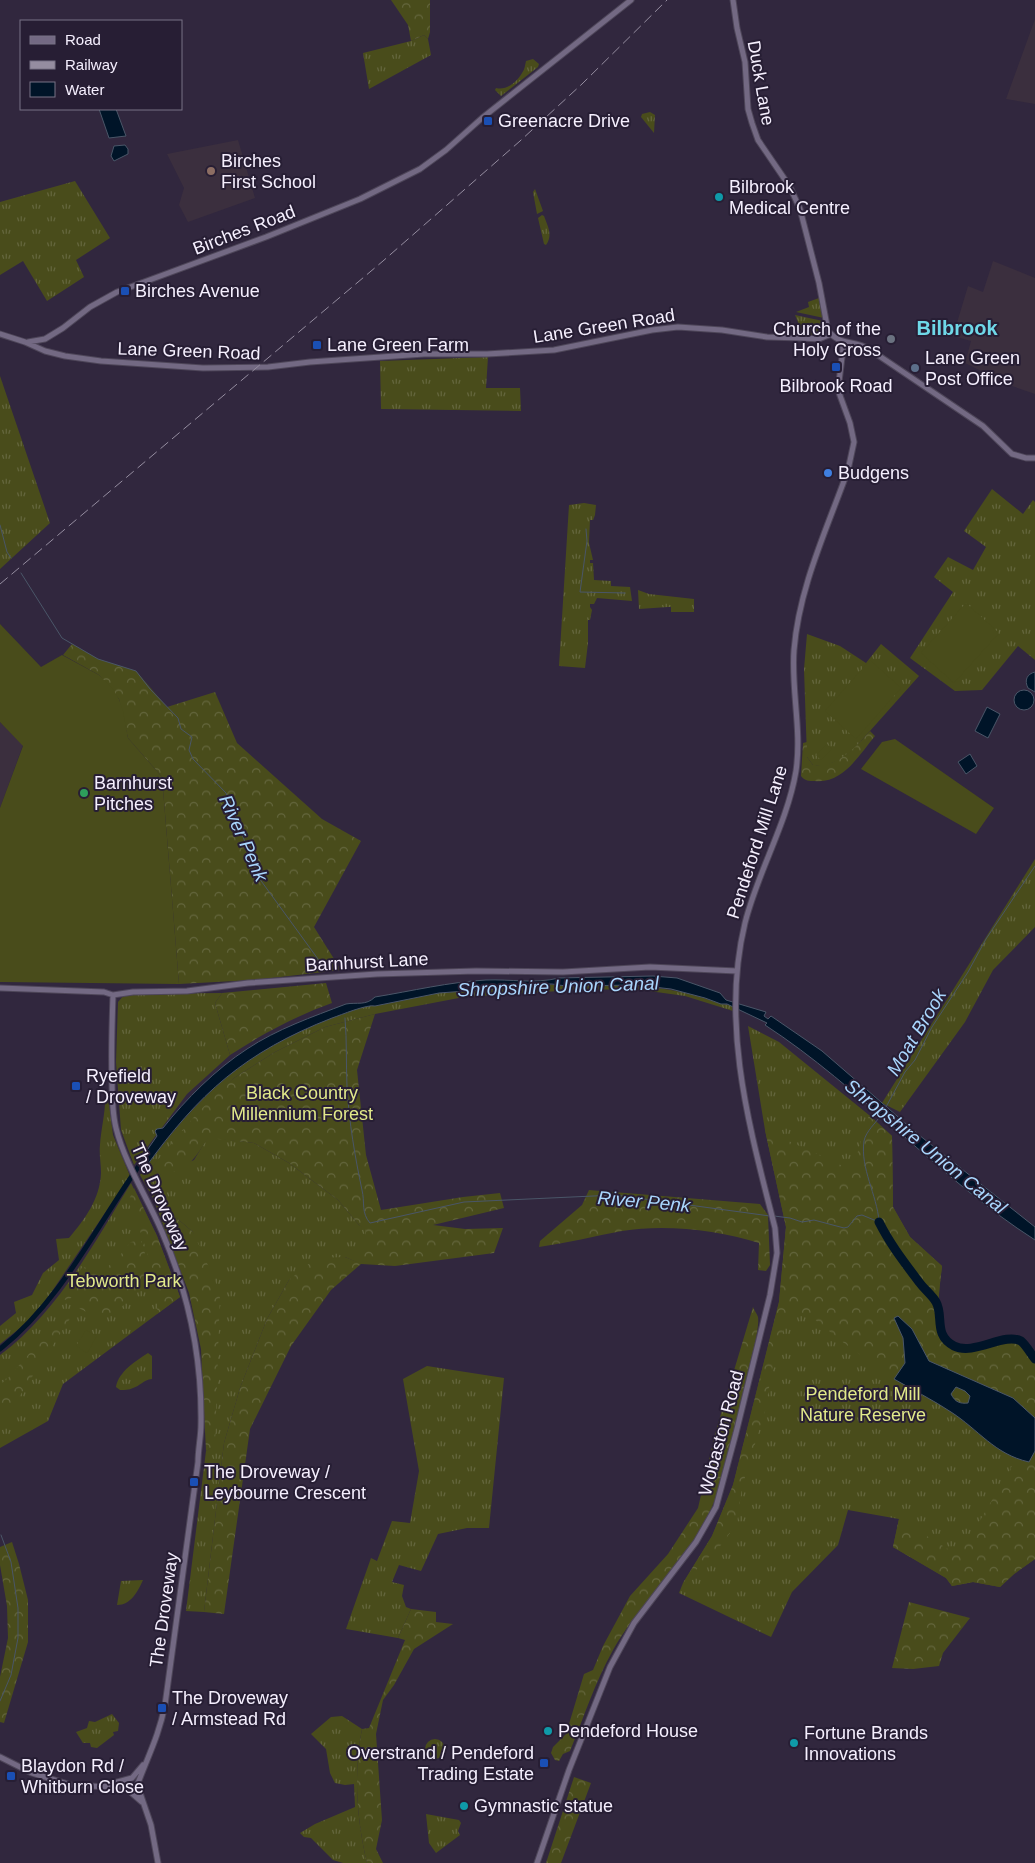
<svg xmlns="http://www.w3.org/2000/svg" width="1035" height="1863" viewBox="0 0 1035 1863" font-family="Arial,sans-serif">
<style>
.education{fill:#3b2f3e}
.grass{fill:url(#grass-tufts)}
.forest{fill:url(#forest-crowns)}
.garden{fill:#494c1b}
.water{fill:#001428;stroke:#4a5668;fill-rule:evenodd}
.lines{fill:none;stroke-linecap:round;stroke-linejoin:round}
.stream{stroke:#4a5668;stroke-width:1}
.canal{stroke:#001428;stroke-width:5}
.river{stroke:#001428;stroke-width:9}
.minor-casing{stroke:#4e4659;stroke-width:7}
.minor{stroke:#736983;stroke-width:5}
.rail{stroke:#958da0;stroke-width:1;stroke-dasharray:10 5;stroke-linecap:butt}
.transit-dot{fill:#1a4fb4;stroke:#271e34;stroke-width:2}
.education-dot{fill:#8d6e63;stroke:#271e34;stroke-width:2}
.culture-dot{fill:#0f9aa8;stroke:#271e34;stroke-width:2}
.worship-dot{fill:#6b7280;stroke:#271e34;stroke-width:2}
.service-dot{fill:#5c6f8a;stroke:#271e34;stroke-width:2}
.shop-dot{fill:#3f7fe0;stroke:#271e34;stroke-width:2}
.leisure-dot{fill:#2e9e5b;stroke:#271e34;stroke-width:2}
.labels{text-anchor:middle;stroke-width:4;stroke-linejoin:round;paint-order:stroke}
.street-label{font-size:18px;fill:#f5effe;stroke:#271e34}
.poi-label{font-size:18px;fill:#f5effe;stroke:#271e34;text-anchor:start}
.park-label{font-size:18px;fill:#e1e98a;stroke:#271e34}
.water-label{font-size:19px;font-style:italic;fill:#a9d6fd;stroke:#271e34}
.quarter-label{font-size:20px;font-weight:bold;fill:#6fd8e8;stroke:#271e34}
</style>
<defs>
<pattern id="grass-tufts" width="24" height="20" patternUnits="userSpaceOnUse" patternTransform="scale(1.25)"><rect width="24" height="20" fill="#494c1b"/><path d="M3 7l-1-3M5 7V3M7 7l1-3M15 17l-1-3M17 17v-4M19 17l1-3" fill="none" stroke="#64663d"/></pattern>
<pattern id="forest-crowns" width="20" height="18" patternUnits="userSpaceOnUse" patternTransform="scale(1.25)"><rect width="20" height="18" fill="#494c1b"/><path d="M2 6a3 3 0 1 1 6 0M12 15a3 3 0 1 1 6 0" fill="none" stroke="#64663d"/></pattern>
</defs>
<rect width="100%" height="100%" fill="#31273e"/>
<path class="education" d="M1035,19V104L1006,99Z
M238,140L255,198L188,222L179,205L184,188L167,154Z
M993,261L1035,278V394L1009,385L965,363L971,341L953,336L968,286L983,292Z
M0,722L23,745L0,808Z"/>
<path class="grass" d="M424,35L428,39L431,55L369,89L363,53L411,41Z
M533,59L539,64L538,67L501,96L495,90L496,88C506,91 517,82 522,73C525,69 525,65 526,61Z
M650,112L655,115L654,133L641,117L642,114Z
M75,181L110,238L76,260L84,277L47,301L23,261L0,275V202Z
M535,189L543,211L537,214L533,192Z
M542,215L544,216C548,227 553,235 546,245L544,244L538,218Z
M819,298L824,318L796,312L809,307L808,302Z
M795,315L823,321L825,330L819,335L803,334Z
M488,357L486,388H520L521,411L381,409L380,361Z
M0,376L50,523L0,569Z
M992,489L1023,514L1033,500L1035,502V660L1018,646L982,690L955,691L910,658L953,592L934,577L948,557L973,570L986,547L964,531Z
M584,503L596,505L595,515L593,520H590L589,543L593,560H590V563H593L594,580L611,581V586L630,587L632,601L597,598L594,604H590V607L592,610L590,620H588V643L585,668L559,666L569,505Z
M638,590L649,594L694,599V612H671V607H668L639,609Z
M807,634L840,646L866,663L881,644L919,676L853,750L839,760L824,766L813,765L807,757L804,669Z
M1035,859V927L993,970L965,1022L900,1112L882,1103Z
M538,984C549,984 559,986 569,986C624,985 665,983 718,1003C723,1005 728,1004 733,1006V1011L685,996L635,989L575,990L464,997L375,1014L325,1027L275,1052L234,1078L152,1167L159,1175L194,1160L208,1137L254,1143L289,1163L338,1200L359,1225L367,1229L361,1264L345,1257L289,1280L267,1319L240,1388L224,1443L204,1612L186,1611L206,1451L215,1445L193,1232L153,1198L140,1175C197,1097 240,1054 332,1018C341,1015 367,1004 375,1006L439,993L533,986Z
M222,993L215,1003L230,1055L187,1094L161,1129L155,1131L157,1134L134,1165L121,1130L116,1062L118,1002L125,994Z
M748,1026L779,1042L869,1115L892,1136L893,1207L910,1237L942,1266C938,1302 927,1364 987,1345C996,1342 1011,1336 1020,1341C1026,1345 1031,1354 1035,1359V1559L1014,1574L1000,1587L973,1582L952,1586L946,1578L893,1547L899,1519L848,1510L838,1545L792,1592L771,1637L679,1593L683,1583L712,1536L733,1485L779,1302L786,1227L765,1130Z
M105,1094L108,1096L113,1135L130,1176L46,1300L25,1324L0,1344V1326L16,1313L14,1302L32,1295L43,1273L59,1260L56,1239L69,1238C85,1219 100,1199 101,1173C101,1163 99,1154 100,1145C101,1128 106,1112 105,1094Z
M131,1183L157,1236L180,1297L63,1384L48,1421L0,1448V1355C58,1312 94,1243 131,1183Z
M148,1353L152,1356V1379C143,1380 140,1386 133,1388C129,1390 124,1390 120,1390L116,1387C119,1371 136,1361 148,1353Z
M427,1366L504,1378L489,1528H467L438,1534L421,1571L399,1565L392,1582L404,1585L402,1596L406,1607L411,1609L398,1638L346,1629L371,1558L377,1561L392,1521L410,1523L419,1471L403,1379Z
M143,1580C138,1591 131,1605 117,1605L121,1581Z
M112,1714L119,1723L118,1731L113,1732L114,1735L97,1748L91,1747L90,1743H83L76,1732L87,1728L89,1721L95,1722Z
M342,1716L362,1729C353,1773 357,1821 367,1863H343L333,1860L311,1838L304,1837L300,1833L315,1824L355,1807L354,1784L345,1785L335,1783L330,1773L326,1749L311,1734L331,1717Z
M425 1749a10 10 0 1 1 20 0a10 10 0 1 1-20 0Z
M426,1814L459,1820L461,1823L458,1831L460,1835L436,1853L429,1843Z"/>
<path class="forest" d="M391,0H430V32L428,39L424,35L411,41L408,25Z
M72,644L98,659L136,671L167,707L215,692L237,743L322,819L361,841L314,927L341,970L253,980L179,984L162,777L128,738L119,699L99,675L63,655Z
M870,731L875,736C859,755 843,784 815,781C809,781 805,781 801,776L803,743L807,742V757L813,765C838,767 854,749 870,731Z
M326,983L332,1003C296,1016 262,1034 230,1055L215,1003L222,993Z
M375,1014L357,1070L366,1155L381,1210L463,1197L500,1193L504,1208L433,1225L465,1229L503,1228L494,1253L395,1266L361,1264L331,1290L291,1346L250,1429L224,1614L204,1612L224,1443L240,1388L267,1319L289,1280L316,1258L345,1257L360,1263L366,1230L359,1225L338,1200L289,1163L254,1143L208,1138C193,1161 189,1170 159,1175L152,1167L199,1111L234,1078L275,1052L325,1027Z
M869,1115L892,1136L893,1207L910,1237L942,1266C938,1302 926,1359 983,1346C997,1343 1006,1338 1021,1341L1035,1359V1416L1013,1398L929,1361L912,1329L898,1316L894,1318L903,1338L905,1363L894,1379L844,1343L814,1319L791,1307L774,1359L765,1411L742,1487L737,1523L722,1544L683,1583L712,1536L733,1485L779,1302L786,1227L765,1130L847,1168L855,1161Z
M134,1188L157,1236L180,1297L157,1314L158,1287L137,1221L128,1202Z
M589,1190L760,1204L768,1215L770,1265L766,1271L758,1270L759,1243C718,1230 665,1224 622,1231C595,1236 567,1243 539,1247L540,1241L582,1205Z
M153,1198L193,1232L220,1292L215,1446L206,1451L201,1349L189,1293Z
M141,1240L151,1274L145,1279L137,1293L128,1300L116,1313C106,1313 81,1316 76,1304C75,1301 75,1298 75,1295L68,1300L61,1299L83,1266L88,1273C96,1267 96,1271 104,1268C115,1265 123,1250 131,1242Z
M753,1307C754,1310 757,1314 758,1317C760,1329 749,1367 746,1380C733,1435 725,1494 694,1541C669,1579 635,1611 613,1650C595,1682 584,1717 570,1751L563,1754L559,1761L555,1760L551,1753L553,1747L566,1734L584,1674L593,1670L603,1646L630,1596L668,1554L698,1508L715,1434Z
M67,1310L72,1311L71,1317L8,1414L0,1419V1385L8,1378Z
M956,1387L965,1391L971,1396L968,1403C960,1404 955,1402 951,1394Z
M1035,1451V1559L1014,1574L1000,1587L973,1582L952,1586L946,1578L893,1547L899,1519L956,1554L971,1536L1016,1459L1029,1462Z
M12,1542L19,1564L28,1600V1642L4,1723L0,1722V1677L8,1638L7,1606L0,1565V1547Z
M909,1602L970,1618L943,1653L939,1666L913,1669L892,1668Z
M411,1609L436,1612V1622L453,1624L414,1649L394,1685L383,1700L376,1734L382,1820L376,1849L383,1863H367C357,1821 353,1773 362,1729L369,1728L405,1640L398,1638Z
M574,1777L591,1783L561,1863H546Z"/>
<path class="garden" d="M966,603L999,633L954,683L921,653Z
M0,624L41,667L62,655L99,675L112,688L119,699L123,711L128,738L162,777L179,984L0,982V808L23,746L0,722Z
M870,660L901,688L856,739L825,711Z
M895,739L994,808L976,834L861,769L882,742Z
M827,744L832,749L821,760L816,755Z
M86,1330L97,1336L87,1353L76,1346Z"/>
<path class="water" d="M99,109H116L126,136L109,138Z
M125,145L128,149V154L114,161L111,156L114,146Z
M1035,672V692L1028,688C1024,680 1027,674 1035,672Z
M1014 700a10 10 0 1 1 20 0a10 10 0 1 1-20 0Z
M987,707L1000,714L988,738L975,731Z
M970,754L977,766L966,774L958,762Z
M653,976L677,978L720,993L726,1000L766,1012L764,1016L768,1019L771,1016L822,1051L919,1135L1035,1227V1240C938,1178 862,1088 765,1025L767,1023L727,1004H721L705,998L671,989L636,985L566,986L552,984H538L533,986L439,993L375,1006C367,1004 341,1015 332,1018C245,1052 199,1093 145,1168L139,1167L138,1163L157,1136L155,1131L157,1129L163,1128C186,1099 216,1069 247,1049C277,1029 312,1017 346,1004C357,1002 366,1006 375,997C412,991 449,982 486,980C510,979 535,984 559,978Z
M898,1316L912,1329L929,1361L1013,1398L1035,1418V1451L1029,1462C994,1454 979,1430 951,1412C933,1400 913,1390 894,1379L905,1363L903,1338L894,1318ZM956,1387L965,1391L970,1396L968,1403C960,1404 955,1402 951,1394Z"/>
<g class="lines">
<path class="stream" d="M0,525L7,552L11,558
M586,529L587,541L580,592L625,593
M21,573L62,638L98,659L136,671L150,689L178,718L181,729L192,737L189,750L193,759L226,793L259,878L326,970
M345,1018C347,1042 346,1064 347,1087C349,1122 355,1157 362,1190C365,1202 361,1213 370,1223L464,1202L615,1195L770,1216
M886,1107L905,1072L915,1060L932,1027L968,972L986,939L1035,866
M774,1216L790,1218L802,1222L814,1220L844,1228L848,1227L857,1216L862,1215L879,1222
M879,1221C877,1195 860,1168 864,1141C866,1131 876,1123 881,1115
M0,1701L11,1675L18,1638V1608L11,1562L1,1535"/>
<path class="canal" d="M0,1349C62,1300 96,1226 141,1163"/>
<path class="river" d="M879,1222C890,1244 904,1262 919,1282C924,1289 932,1295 936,1302C944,1316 933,1335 954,1346C974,1356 1004,1332 1021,1341C1026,1345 1031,1354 1035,1359"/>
<g class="minor-casing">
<path id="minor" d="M733,0L737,28L745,62L748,109L752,123L758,140L790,187L800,209L819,283L828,331C841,346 853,340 869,349L983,426L1012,454L1026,458H1035
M0,334L25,342L45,351L65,356L101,361L203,368L268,367L310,362L424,354H487L554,350L652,330L678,327L722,330L767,337L802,338L819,339L831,334
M28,342L45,339L63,328L90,307L117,292L266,237L360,199L420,169L446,150L482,118L631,0
M0,988L104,992L113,995L133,992L187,991L248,983L377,974L476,971L563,972L650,967L737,971
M113,995C112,1023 111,1051 112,1079C112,1095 112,1112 116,1128C125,1164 147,1197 162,1232C188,1292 202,1358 201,1424C201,1437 198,1449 198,1462L165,1705C159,1735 149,1754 138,1783V1787L151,1825L158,1863
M0,1757L32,1773L71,1785L126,1788L142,1802
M132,1778L143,1765
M106,1785L132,1778
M537,1863L569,1770L610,1667L634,1623L696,1542L716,1507L736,1433L770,1295L777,1253L775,1228C750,1129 720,1026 745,923C758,871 787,824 796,771C802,730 791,690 794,650C799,587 827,529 848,470L854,442L850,423L838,390L843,349L842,343"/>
</g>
<use href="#minor" class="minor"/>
<path class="rail" d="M0,584L383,261L520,141L582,84L667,0"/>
</g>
<g class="transit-dot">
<rect x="483" y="116" width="10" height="10" rx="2.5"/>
<rect x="120" y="286" width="10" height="10" rx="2.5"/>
<rect x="312" y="340" width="10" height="10" rx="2.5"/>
<rect x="831" y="362" width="10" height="10" rx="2.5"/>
<rect x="71" y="1081" width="10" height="10" rx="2.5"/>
<rect x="189" y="1477" width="10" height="10" rx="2.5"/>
<rect x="157" y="1703" width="10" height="10" rx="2.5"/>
<rect x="539" y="1758" width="10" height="10" rx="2.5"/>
<rect x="6" y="1771" width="10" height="10" rx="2.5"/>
</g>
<circle class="education-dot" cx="211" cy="171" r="5"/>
<g class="culture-dot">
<circle cx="719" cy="197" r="5"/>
<circle cx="548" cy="1731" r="5"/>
<circle cx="794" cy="1743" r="5"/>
<circle cx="464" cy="1806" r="5"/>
</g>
<circle class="worship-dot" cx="891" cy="339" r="5"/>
<circle class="service-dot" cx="915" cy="368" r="5"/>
<circle class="shop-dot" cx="828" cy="473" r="5"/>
<circle class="leisure-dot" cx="84" cy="793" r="5"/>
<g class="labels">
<g class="street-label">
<text transform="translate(761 83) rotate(80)" y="6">Duck Lane</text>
<text transform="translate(244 230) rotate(-21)" y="6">Birches Road</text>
<text transform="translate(604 326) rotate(-9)" y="6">Lane Green Road</text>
<text transform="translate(189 351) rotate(2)" y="6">Lane Green Road</text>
<text transform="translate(757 842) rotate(-72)" y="6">Pendeford Mill Lane</text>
<text transform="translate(367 962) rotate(-3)" y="6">Barnhurst Lane</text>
<text transform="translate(160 1197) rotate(66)" y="6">The Droveway</text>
<text transform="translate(721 1433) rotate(-75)" y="6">Wobaston Road</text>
<text transform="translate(164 1610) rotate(-82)" y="6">The Droveway</text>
</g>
<g class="poi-label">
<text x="498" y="127">Greenacre Drive</text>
<text x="221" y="167">Birches<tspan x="221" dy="21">First School</tspan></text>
<text x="729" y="193">Bilbrook<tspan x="729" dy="21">Medical Centre</tspan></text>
<text x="135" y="297">Birches Avenue</text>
<text x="881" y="335" text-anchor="end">Church of the<tspan x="881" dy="21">Holy Cross</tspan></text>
<text x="327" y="351">Lane Green Farm</text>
<text x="925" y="364">Lane Green<tspan x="925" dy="21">Post Office</tspan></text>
<text x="836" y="392" text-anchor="middle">Bilbrook Road</text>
<text x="838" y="479">Budgens</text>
<text x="94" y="789">Barnhurst<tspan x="94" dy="21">Pitches</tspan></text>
<text x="86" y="1082">Ryefield<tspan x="86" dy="21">/ Droveway</tspan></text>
<text x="204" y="1478">The Droveway /<tspan x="204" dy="21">Leybourne Crescent</tspan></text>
<text x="172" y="1704">The Droveway<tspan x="172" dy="21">/ Armstead Rd</tspan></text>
<text x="558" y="1737">Pendeford House</text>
<text x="804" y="1739">Fortune Brands<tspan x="804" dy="21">Innovations</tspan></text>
<text x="534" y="1759" text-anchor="end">Overstrand / Pendeford<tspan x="534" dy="21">Trading Estate</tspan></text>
<text x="21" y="1772">Blaydon Rd /<tspan x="21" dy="21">Whitburn Close</tspan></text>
<text x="474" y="1812">Gymnastic statue</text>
</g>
<g class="park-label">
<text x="302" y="1099">Black Country<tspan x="302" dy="21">Millennium Forest</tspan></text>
<text x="124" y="1287">Tebworth Park</text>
<text x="863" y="1400">Pendeford Mill<tspan x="863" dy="21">Nature Reserve</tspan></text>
</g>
<g class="water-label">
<text transform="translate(244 838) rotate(66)" y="7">River Penk</text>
<text transform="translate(558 986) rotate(-2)" y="7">Shropshire Union Canal</text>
<text transform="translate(916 1032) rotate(-59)" y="7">Moat Brook</text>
<text transform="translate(926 1146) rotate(39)" y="7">Shropshire Union Canal</text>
<text transform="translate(644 1201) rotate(5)" y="7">River Penk</text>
</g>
<g class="quarter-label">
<text x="957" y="335">Bilbrook</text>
</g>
</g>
<rect x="20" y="20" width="162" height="90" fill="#271e34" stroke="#797285"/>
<rect x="30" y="36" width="25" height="8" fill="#736983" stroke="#797285"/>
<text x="65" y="45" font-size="15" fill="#f5effe">Road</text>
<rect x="30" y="61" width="25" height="8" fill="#958da0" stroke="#797285"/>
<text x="65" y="70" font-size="15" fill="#f5effe">Railway</text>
<rect x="30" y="82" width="25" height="15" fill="#001428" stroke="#797285"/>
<text x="65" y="95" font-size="15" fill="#f5effe">Water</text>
</svg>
